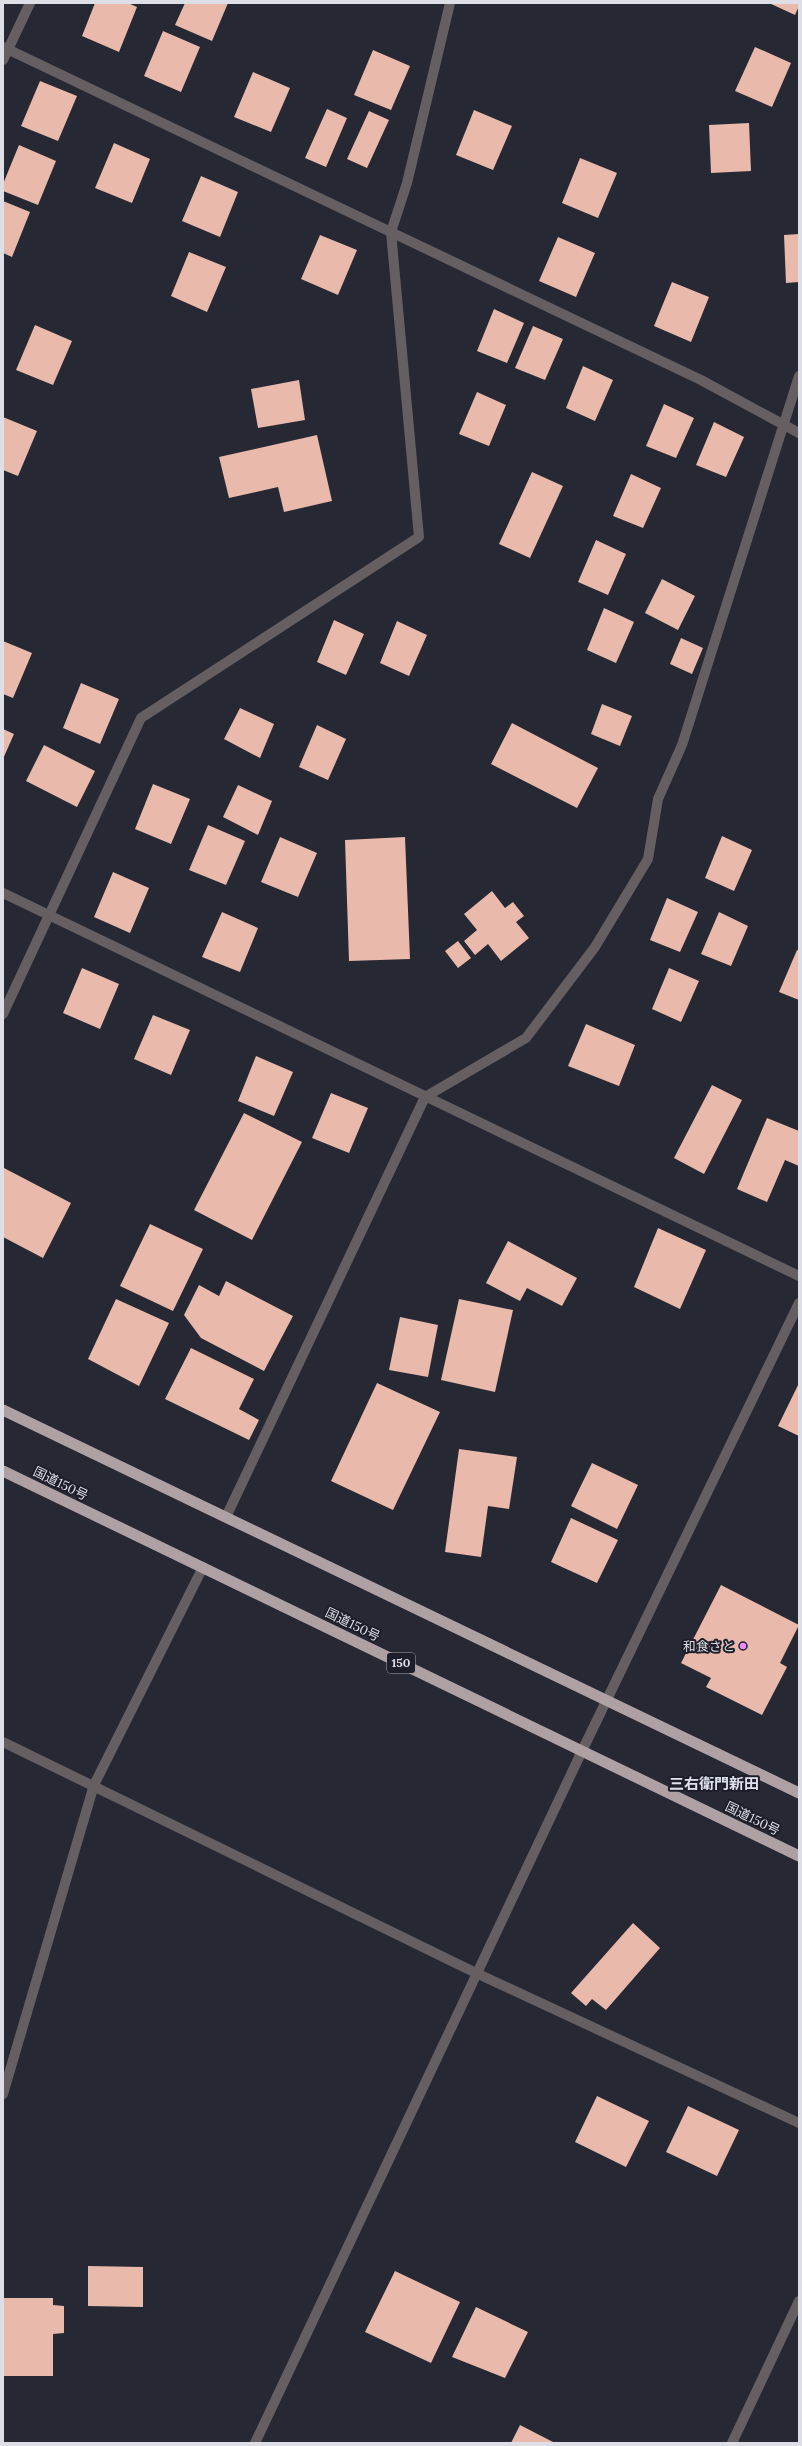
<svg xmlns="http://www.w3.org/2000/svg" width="802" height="2446" viewBox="0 0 802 2446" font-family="Lora,'Noto Sans JP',serif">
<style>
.building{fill:#e9b9ab}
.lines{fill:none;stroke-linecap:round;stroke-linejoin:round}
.service{stroke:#665f61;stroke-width:10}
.minor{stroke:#665f61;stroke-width:10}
.tertiary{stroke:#665f61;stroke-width:10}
.trunk{stroke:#afa0a3;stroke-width:11}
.poi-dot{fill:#eb8dfc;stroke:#1d1e29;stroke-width:1.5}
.labels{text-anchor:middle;stroke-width:4;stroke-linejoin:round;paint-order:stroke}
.shield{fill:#1d1e29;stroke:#a3a4ad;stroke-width:1}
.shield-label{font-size:12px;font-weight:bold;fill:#dddee6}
.street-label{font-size:13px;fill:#dddee6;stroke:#1d1e29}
.poi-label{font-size:13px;fill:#dddee6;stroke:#1d1e29;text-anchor:end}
.quarter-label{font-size:15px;font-weight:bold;fill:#dee1f0;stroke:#1d1e29}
</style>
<rect width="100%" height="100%" fill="#262833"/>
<path class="building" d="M95,3H128L137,7L119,52L82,36Z
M185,3H228L212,41L175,25Z
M769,3H799V6L795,15Z
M163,31L200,47L181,92L144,76Z
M755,47L791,63L772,107L735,91Z
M373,50L410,66L391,110L354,95Z
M253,72L290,88L271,132L234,117Z
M40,81L77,96L58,141L21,126Z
M327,109L347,118L326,167L305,158Z
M474,110L512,126L493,170L456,155Z
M369,111L389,120L367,168L347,159Z
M749,123L751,171L711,173L709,125Z
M114,143L150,159L132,203L95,188Z
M19,145L56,161L38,205L3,191V184Z
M580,158L617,173L598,218L562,203Z
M201,176L238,192L220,237L182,221Z
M3,201L30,212L12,257L3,253Z
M799,234V282L786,283L784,235Z
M320,235L357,250L338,295L301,279Z
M558,237L595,253L576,297L539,281Z
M189,252L226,267L207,312L171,296Z
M672,282L709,297L691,342L654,326Z
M494,309L524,323L507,363L477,351Z
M35,325L72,341L53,385L16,370Z
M533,326L563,339L545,380L515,368Z
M583,366L613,380L595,421L566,408Z
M299,380L305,420L258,428L251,389Z
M477,392L506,405L489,446L459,434Z
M664,404L694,418L676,458L646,446Z
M3,417L37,431L18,476L3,470Z
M714,422L744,437L726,477L696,465Z
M317,435L332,501L284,512L278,487L229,498L219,457Z
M532,472L563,486L530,558L499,544Z
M631,474L661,488L643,528L613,516Z
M596,540L626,554L608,595L578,582Z
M662,579L695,596L678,630L645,613Z
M604,608L634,622L616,663L587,650Z
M334,620L364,634L346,675L317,662Z
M397,621L427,635L409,676L380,663Z
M681,638L703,648L692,674L670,664Z
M3,641L32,653L13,698L3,694Z
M81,683L119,699L100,744L63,728Z
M602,704L632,716L620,746L591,734Z
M240,708L274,724L260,758L224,739Z
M512,723L598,768L577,808L491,764Z
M317,725L346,739L328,780L299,767Z
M3,729L14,734L3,759Z
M44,745L95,771L77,807L26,781Z
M153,784L190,799L171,844L135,829Z
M238,785L272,801L258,835L223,817Z
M208,825L245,841L226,885L189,870Z
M722,836L752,850L734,891L705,878Z
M280,837L317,853L298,897L261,882Z
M405,837L410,959L349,961L345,840Z
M113,872L149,888L130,933L94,917Z
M492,891L505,908L513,902L524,916L516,922L529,938L501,961L488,944L475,955L464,941L477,930L464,914Z
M667,898L698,912L680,952L650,940Z
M222,912L258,928L240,972L202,957Z
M719,912L748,926L731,966L701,954Z
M458,941L471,958L458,968L445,951Z
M797,950L799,951V1000L779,992Z
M82,968L119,984L100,1029L63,1013Z
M669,968L699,981L681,1022L652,1009Z
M153,1015L190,1030L171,1075L134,1059Z
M586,1024L635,1045L619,1086L568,1066Z
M256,1056L293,1072L274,1116L238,1101Z
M712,1085L742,1100L704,1174L674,1158Z
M331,1093L368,1108L349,1153L312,1138Z
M244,1113L302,1142L252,1240L194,1210Z
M767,1118L799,1131V1166L785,1160L767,1202L737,1189Z
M4,1168L71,1203L43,1258L3,1237Z
M150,1224L203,1249L173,1311L120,1286Z
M658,1228L706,1250L680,1309L634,1287Z
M508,1241L577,1278L562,1306L527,1288L520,1301L486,1283Z
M226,1281L293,1316L264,1371L201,1338L184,1315L199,1285L219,1296Z
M116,1299L169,1323L139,1386L88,1359Z
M459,1299L513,1310L495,1392L441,1380Z
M400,1317L438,1325L428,1377L389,1370Z
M191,1348L254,1379L239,1409L259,1420L249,1440L165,1399Z
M377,1383L440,1412L393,1510L331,1481Z
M799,1383V1436L778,1426Z
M459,1449L517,1457L509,1509L488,1506L481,1557L445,1552Z
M592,1463L638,1485L617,1529L571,1506Z
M571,1518L618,1540L597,1583L551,1562Z
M721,1585L799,1625L780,1663L787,1667L762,1715L706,1687L711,1678L681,1663Z
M633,1923L660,1948L606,2010L592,1999L586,2006L571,1993Z
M597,2096L649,2121L626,2167L575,2142Z
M688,2106L739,2130L717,2176L666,2152Z
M88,2266L143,2267V2307L88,2306Z
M395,2271L460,2302L431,2363L365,2332Z
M3,2298H53V2305L64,2306V2333L53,2334V2376H3Z
M476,2307L528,2332L505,2378L452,2357Z
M520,2425L555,2443H511Z"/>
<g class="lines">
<path class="service" d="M732,2443L799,2301"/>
<path class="minor" d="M3,47L701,380L799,433
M3,60L30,3
M3,893L799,1276
M3,1014L141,718L419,537L391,232L407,183L450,3
M226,1517L425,1097L526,1038L595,947L648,859L658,799L682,745L799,376
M3,1742L476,1973L799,2123
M3,2094L94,1785L203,1567"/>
<path class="tertiary" d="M255,2443L582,1751L799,1303"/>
<path class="trunk" d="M3,1410L799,1793
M3,1471L799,1856"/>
</g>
<circle class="poi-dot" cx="743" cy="1646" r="4"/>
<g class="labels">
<rect class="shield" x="387" y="1653" width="28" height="20" rx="3"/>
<g class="shield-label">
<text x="401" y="1667">150</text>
</g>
<g class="street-label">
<text transform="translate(61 1483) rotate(26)" y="5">国道150号</text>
<text transform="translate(353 1624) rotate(26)" y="5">国道150号</text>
<text transform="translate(753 1818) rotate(26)" y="5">国道150号</text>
</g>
<g class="poi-label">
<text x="735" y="1651">和食さと</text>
</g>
<g class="quarter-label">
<text x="714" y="1789">三右衛門新田</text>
</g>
</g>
<rect width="802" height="2446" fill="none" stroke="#dddee6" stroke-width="8"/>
</svg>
